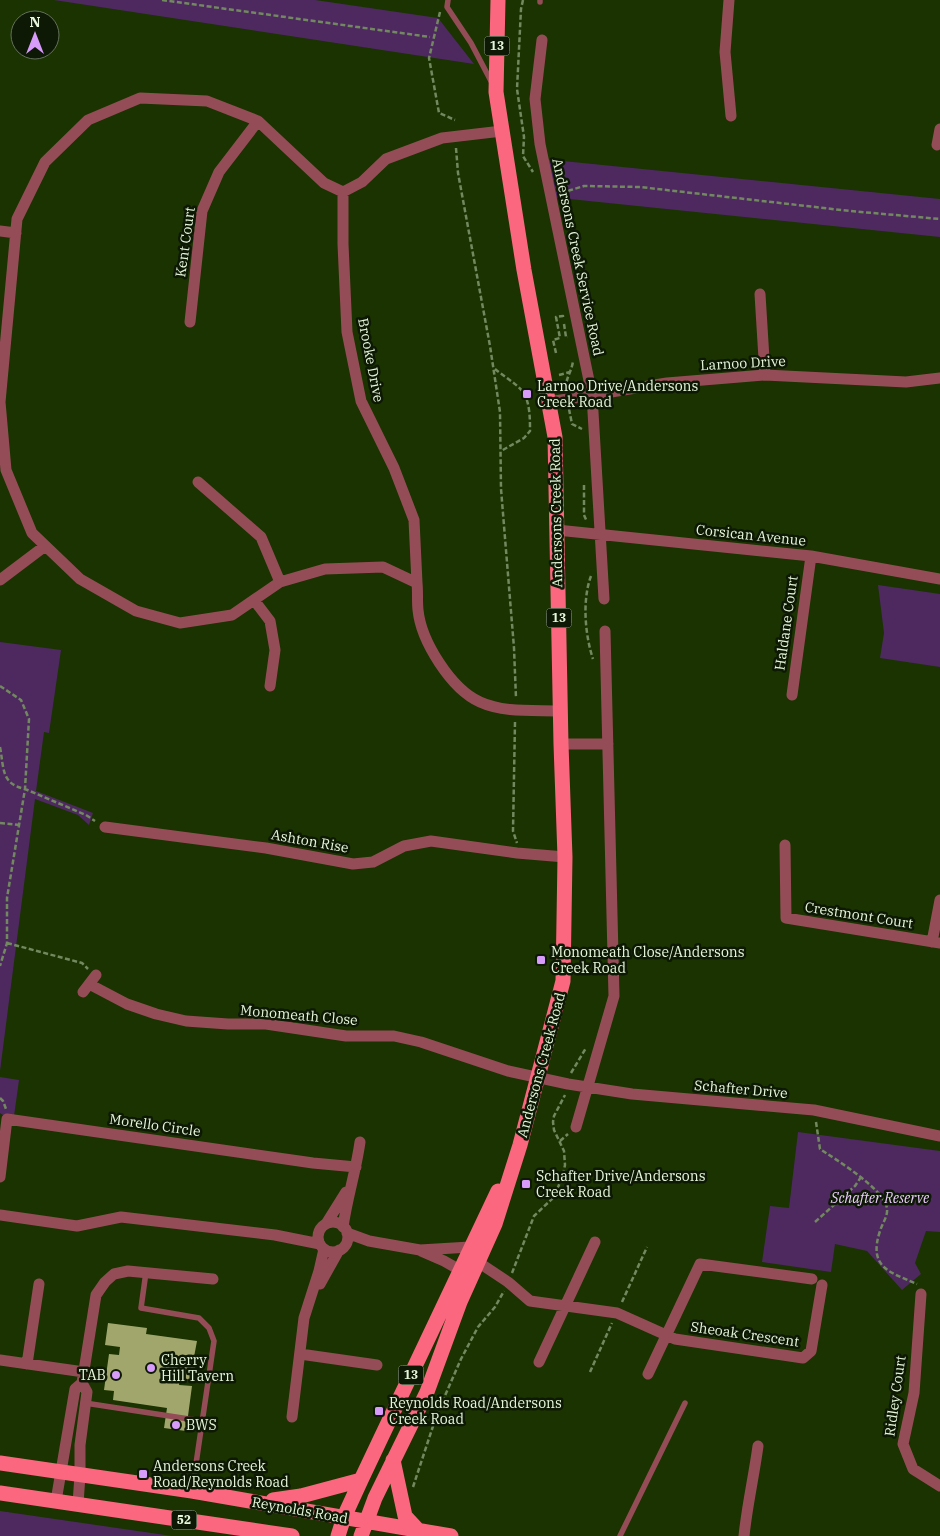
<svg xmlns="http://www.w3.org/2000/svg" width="940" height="1536" viewBox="0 0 940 1536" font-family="'IBM Plex Serif',serif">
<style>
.green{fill:#4d2960}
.building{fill:#a1a76c}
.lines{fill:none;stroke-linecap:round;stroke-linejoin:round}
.path{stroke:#72885f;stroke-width:2.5;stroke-dasharray:5 2.5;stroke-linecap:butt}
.lane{stroke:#944d56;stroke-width:5.5}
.street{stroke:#944d56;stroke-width:11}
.primary{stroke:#fa677f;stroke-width:15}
.poi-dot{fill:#d79bf9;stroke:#0d1805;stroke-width:2}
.labels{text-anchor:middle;stroke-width:5;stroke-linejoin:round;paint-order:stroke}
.shield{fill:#0d1805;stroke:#a4b39a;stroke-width:1}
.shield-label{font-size:12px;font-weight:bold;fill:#e5f6da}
.street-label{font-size:14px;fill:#e5f6da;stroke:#0d1805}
.poi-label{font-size:14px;fill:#e5f6da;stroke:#0d1805;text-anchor:start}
.park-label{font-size:14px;font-style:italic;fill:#ebcdfd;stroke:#0d1805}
</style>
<rect width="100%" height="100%" fill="#1a3301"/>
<path class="green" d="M54,0H315L438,18L474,64Z
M543,159L940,199V237L550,197Z
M878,585L940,594V667L880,658L884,633Z
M0,642L61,650L49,733L44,732L36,791L93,813L89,825L78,815L35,799L0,1071Z
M0,1077L19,1080L14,1116L3,1115L0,1113Z
M798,1132L940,1151V1232L926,1231L915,1263L921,1274L902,1290L867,1251L835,1244L831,1272L762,1262L770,1206L789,1208Z
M0,1511L172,1536H0Z"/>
<path class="building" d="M108,1323L147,1328L146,1334L197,1341L194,1357H197L193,1380L180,1378L179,1385L192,1386L186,1431L164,1428L167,1408L113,1400L114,1391L104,1390L109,1354L119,1355L120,1347L105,1345Z"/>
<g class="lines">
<path class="path" d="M162,0L430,37
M523,0L521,9L517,89L524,137L523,156L533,172
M440,12L429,58L439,113L455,120
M456,148L458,173L490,346L500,412L501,489L514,648L516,698
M561,193L584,186L640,187L850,211L940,219
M564,324L566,337H568
M556,353L553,340L560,338L556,317L563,316V318
M495,369C503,376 516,383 523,392C530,402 530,419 530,431L524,438L501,451
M559,375L570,372
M566,389C565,379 572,371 573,361
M569,409L572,424L582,429
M584,485V515L587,522
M591,576C582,600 585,635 593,659
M0,686L21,700L29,719L25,789L7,898V943L0,966
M515,722L513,831L517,843
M0,747C4,768 1,784 25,789L86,815L95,821
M0,823L20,825
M7,943L82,963L88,969
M571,1073L586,1048
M0,1098L3,1101L6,1109
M816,1122L820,1149C835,1159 886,1190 887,1209C888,1216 882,1224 880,1231C868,1267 889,1272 917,1284
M560,1141L568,1134
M815,1222L855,1186L861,1177
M512,1273L534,1216L554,1197L563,1175L565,1165L564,1151L554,1130L553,1122L554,1116L565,1095
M622,1302L647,1247
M590,1372L612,1323
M413,1487L437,1414L461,1359L478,1327L495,1307L504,1291"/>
<path class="lane" d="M448,0L447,7L471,43L492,83
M540,2V0
M146,1272L141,1308L199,1318L209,1328L214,1341L192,1491
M85,1403L202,1421
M620,1536L685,1403"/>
<path class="street" d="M729,0L725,52L731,116
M542,40L535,99L540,144L592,395L604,599
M937,145L940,129
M343,192L324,183L258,121L207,101L140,98L88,120L45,162L17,219L0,402L6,470L32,533L80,579L136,611L180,623L232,615L280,582L325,569L383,567L417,583C418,592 417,601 418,610C421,641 451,689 480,702C504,713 534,710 560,711
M343,192V244L347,332L361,401L394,468L414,520L417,583
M343,192L362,182L386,159L442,138L502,131
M0,231L16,233
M760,294L765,375
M190,322L202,211L219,172L258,121
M549,402L667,383L765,375L906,382L940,378
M198,482L261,537L280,582
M557,530L811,556L940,579
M0,580L45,546
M254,600L270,621L275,650L270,686
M792,695L811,556
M561,744H608
M105,827L266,848L353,864L373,862L404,846L431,841L517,853L565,857
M785,845L786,918L940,943
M932,942L940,900
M89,984L127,1004L156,1014L186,1021L228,1024H266L346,1036H394L421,1042L508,1071L568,1084L632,1094L814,1110L940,1136
M83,992L96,975
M576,1127L614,996L605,631
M0,1177L7,1119L313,1163L356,1167
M0,1215L77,1226L121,1217L275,1235L320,1244
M318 1237a15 15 0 1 1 30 0a15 15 0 1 1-30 0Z
M326,1224L346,1192
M343,1227C347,1198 356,1171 360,1142
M347,1233L369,1241L420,1250L470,1247L477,1249
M421,1251L444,1261L467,1274
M478,1262L508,1282L530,1301L617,1313L675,1339L803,1358L811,1351L822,1285
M320,1284L339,1250
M921,1294L914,1393L903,1444L913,1469L940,1486
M300,1354L377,1365
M0,1360L84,1372
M539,1362L595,1242
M27,1364L39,1284
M648,1374L700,1264L812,1279
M292,1417L304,1318L319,1271L324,1249
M56,1501L75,1389L82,1383
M78,1504L80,1475V1445L87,1392L82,1383L96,1295L105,1282L114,1274L128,1271L213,1279
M744,1536C747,1506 754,1476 758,1446"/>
<path class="primary" d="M393,1460L405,1516L418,1530
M0,1463L192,1491L451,1536
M0,1493L292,1536
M273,1500L301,1496L361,1480
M338,1536L344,1517L361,1480L498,1191
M361,1536L375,1498L427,1392L460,1302L495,1224L520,1145L563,981L565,857L561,744L555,437L524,270L496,92L498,0"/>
</g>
<g class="poi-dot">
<rect x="522" y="389" width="10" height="10" rx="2.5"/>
<rect x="536" y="955" width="10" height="10" rx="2.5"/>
<rect x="521" y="1179" width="10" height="10" rx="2.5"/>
<circle cx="151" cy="1368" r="5"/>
<circle cx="116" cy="1375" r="5"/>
<rect x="374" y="1406" width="10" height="10" rx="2.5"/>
<circle cx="176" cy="1425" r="5"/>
<rect x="138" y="1469" width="10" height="10" rx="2.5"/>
</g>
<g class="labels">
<g class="shield">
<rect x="484.5" y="36.5" width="25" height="19" rx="4"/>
<rect x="546.5" y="608.5" width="25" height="19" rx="4"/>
<rect x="398.5" y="1365.5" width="25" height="19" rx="4"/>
<rect x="171.5" y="1510.5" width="25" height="19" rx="4"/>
</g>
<g class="shield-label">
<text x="497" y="50">13</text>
<text x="559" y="622">13</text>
<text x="411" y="1379">13</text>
<text x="184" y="1524">52</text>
</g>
<g class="street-label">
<text transform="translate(185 242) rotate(-82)" y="5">Kent Court</text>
<text transform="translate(578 257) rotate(78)" y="5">Andersons Creek Service Road</text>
<text transform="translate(371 360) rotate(79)" y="5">Brooke Drive</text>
<text transform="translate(743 363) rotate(-3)" y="5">Larnoo Drive</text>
<text transform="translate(556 513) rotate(-91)" y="5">Andersons Creek Road</text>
<text transform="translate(751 535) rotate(6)" y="5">Corsican Avenue</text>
<text transform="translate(786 623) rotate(-82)" y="5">Haldane Court</text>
<text transform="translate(310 841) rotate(10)" y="5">Ashton Rise</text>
<text transform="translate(859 915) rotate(9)" y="5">Crestmont Court</text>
<text transform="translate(299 1015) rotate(5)" y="5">Monomeath Close</text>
<text transform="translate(541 1065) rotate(-75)" y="5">Andersons Creek Road</text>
<text transform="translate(741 1089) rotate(5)" y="5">Schafter Drive</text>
<text transform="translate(155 1125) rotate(8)" y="5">Morello Circle</text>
<text transform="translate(745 1334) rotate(8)" y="5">Sheoak Crescent</text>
<text transform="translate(895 1396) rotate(-82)" y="5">Ridley Court</text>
<text transform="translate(300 1510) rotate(10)" y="5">Reynolds Road</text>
</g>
<g class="poi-label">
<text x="537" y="391">Larnoo Drive/Andersons<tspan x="537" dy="16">Creek Road</tspan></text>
<text x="551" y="957">Monomeath Close/Andersons<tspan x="551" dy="16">Creek Road</tspan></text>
<text x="536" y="1181">Schafter Drive/Andersons<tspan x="536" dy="16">Creek Road</tspan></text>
<text x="161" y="1365">Cherry<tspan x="161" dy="16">Hill Tavern</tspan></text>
<text x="106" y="1380" text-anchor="end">TAB</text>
<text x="389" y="1408">Reynolds Road/Andersons<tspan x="389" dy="16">Creek Road</tspan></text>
<text x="186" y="1430">BWS</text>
<text x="153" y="1471">Andersons Creek<tspan x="153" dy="16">Road/Reynolds Road</tspan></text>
</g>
<g class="park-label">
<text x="880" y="1203">Schafter Reserve</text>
</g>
</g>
<g transform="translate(35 35)"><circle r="24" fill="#0d1805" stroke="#63715a"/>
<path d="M0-4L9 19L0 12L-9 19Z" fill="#d79bf9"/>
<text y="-8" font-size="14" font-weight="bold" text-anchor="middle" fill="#e5f6da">N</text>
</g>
</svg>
